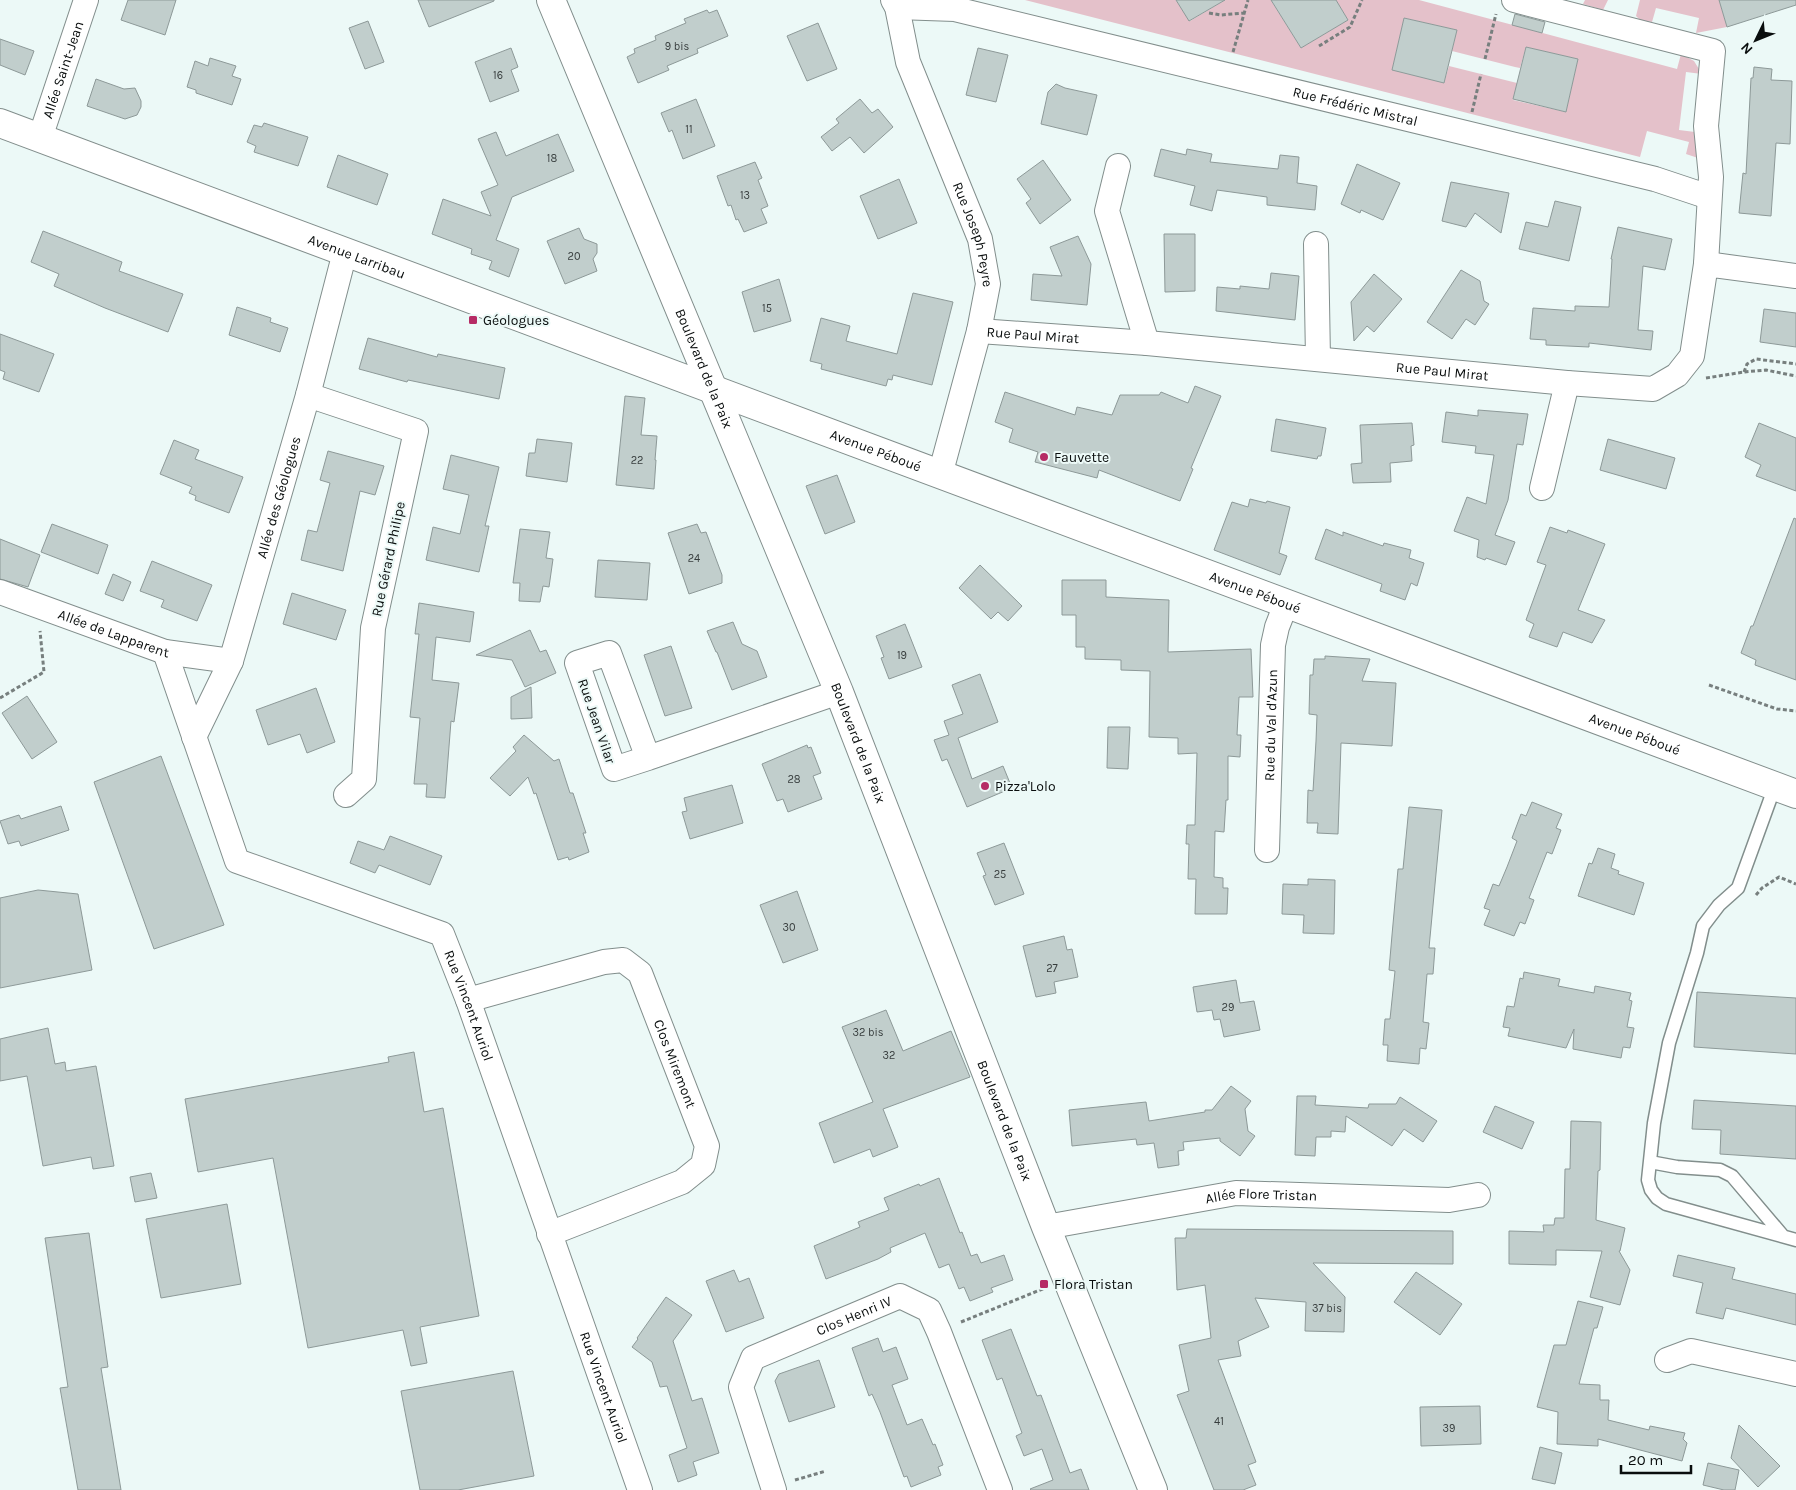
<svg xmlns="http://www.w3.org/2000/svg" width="1796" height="1490" viewBox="0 0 1796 1490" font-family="Karla,sans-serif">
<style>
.green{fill:#e4c1ca;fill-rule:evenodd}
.building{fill:#c1cecc;stroke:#8d9998}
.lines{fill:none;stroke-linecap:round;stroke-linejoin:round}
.service-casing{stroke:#828e8c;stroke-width:15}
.minor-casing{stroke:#828e8c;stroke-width:26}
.tertiary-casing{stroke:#828e8c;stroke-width:30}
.secondary-casing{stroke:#828e8c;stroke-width:30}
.path{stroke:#777f7e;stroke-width:3;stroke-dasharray:4 2.5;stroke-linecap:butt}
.service{stroke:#fff;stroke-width:12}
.minor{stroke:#fff;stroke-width:24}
.tertiary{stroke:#fff;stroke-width:28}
.secondary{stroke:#fff;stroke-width:28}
.poi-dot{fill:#b62b65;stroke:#ecf9f7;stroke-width:2}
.labels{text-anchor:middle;stroke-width:4;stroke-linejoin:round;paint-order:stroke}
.number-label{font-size:11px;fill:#373d3d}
.street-label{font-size:14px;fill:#090d0d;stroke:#ecf9f7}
.poi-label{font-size:14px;fill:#090d0d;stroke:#ecf9f7;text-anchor:start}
</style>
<rect width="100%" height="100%" fill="#ecf9f7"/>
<path class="green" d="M1025,0H1176L1190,21L1225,0H1274L1272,2L1301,48L1348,20L1336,0H1419L1677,69L1681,54L1694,61L1702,74L1686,72L1679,130L1695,132L1698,158L1686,154L1689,142L1647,131L1640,157ZM1404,18L1457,30L1452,51L1515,67L1520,68L1526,47L1578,59L1566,112L1513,100L1517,83L1449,66L1444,83L1392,70Z
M1585,0H1608L1603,10L1583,4Z
M1640,0H1719L1727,27L1696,33L1699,18L1656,8L1652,22L1640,20L1636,16Z"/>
<path class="building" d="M128,0H176L165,35L121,20Z
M418,0H494V1L429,27Z
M1176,0H1225L1189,21Z
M1271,0H1336L1348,20L1301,48Z
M1719,0H1796V5L1727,27Z
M707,10L709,13L717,10L728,36L697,49L698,53L667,66L669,70L638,83L627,57L635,53L634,49L656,40L655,36L686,23L684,19Z
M1515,14L1545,22L1542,33L1512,25Z
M1404,18L1457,30L1444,83L1392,70Z
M368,21L384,62L365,69L349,28Z
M818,23L837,69L807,81L787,36Z
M0,39L34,51L25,75L0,65Z
M1526,47L1578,59L1566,112L1513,99Z
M511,48L518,67L511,70L519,91L490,102L475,62Z
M978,48L1008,55L996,102L966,95Z
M210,58L236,66L232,76L241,79L232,105L196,93V90L187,87L195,61L208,66Z
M1754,67L1772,69L1771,80L1792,81L1790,144L1776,143L1771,216L1739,213L1743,173L1746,174L1751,78H1753Z
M96,79L124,89L135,88L141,101V107L137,115L125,119L87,106Z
M1056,84L1065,88L1097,95L1087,135L1041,124L1048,92Z
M696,99L715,146L683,159L672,130L669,132L661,113Z
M860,99L872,113L878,109L893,127L864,153L850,137L832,151L821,137L839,123L836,119Z
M264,123L308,137L298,166L254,152L256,146L247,142L254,125L262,127Z
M496,132L506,156L558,134L574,171L512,197L496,240L519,249L509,277L489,269L492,261L471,254L472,249L432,234L443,199L491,216L481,192L498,185L478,139Z
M1161,149L1186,155L1187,149L1212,154L1210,162L1278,169L1280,155L1299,157L1297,183L1317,186L1315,210L1267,205V197L1217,190L1212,211L1190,205L1195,186L1154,176Z
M338,155L388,174L377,205L327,187Z
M1043,160L1071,200L1040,224L1026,203L1031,199L1017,179Z
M755,162L762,178L758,180L768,206L761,209L767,223L744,232L738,219L736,220L731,205L728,206L717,176Z
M1357,164L1400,183L1383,220L1361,210L1360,213L1341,204Z
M899,179L917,223L878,239L860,196Z
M1451,182L1509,193L1501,233L1475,213L1466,227L1442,221Z
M1555,201L1581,207L1569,261L1519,249L1526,222L1548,227Z
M1618,227L1672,239L1665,270L1643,266L1638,330L1653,331L1651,350L1589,343V347L1546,345V340L1530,339L1533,308L1575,311V306L1609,307L1612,259H1611Z
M579,228L584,239L597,244V253L593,259L597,271L565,284L547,241Z
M43,231L122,262L119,271L183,294L168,332L105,308L54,286L59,274L31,262Z
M1164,234H1195V291L1165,292Z
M1078,236L1091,264L1087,305L1031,300L1033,274L1062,276L1050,247Z
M1461,270L1480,281L1484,301L1489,304L1475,325L1466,319L1452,339L1427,322Z
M1271,273L1299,276L1295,320L1216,311L1217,287L1240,289V286L1269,289Z
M1374,274L1402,299L1374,332L1367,326L1354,341L1351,302Z
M779,279L791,321L754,332L742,292Z
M913,293L953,302L932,385L893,375L892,380L888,379L886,386L821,369L822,364L810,361L821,318L850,326L846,341L897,354Z
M237,307L271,318L270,322L288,328L280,352L229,335Z
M1764,309L1796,313V347L1760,342Z
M0,334L54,354L39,392L3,379L5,372L0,370Z
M368,338L437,357L438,354L505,368L499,399L408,380L407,382L359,369Z
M1195,386L1221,396L1191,468L1193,469L1180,501L1099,470L1097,478L1035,462L1038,452L1009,442L1013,429L995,422L1005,392L1075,415L1077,407L1112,415L1120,395H1159L1161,392L1188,403Z
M625,396L645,398L641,435L657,436L655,460H656L654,489L616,485Z
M1478,410L1528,414L1523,445L1517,444L1508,500L1495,535L1515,542L1506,565L1486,558L1485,560L1477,557L1479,540L1454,531L1467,497L1486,504L1494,455L1475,453L1476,446L1442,442L1446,412L1478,416Z
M1276,419L1326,428L1321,456H1318L1317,459L1271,451Z
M1412,423L1414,445L1411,446L1412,461L1390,463L1391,482L1353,483L1351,464L1362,463L1360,425Z
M1759,423L1796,438V491L1756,476L1761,465L1745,457Z
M537,439L572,443L567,482L526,476L529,453H535Z
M1608,439L1675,458L1666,489L1600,470Z
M174,440L199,450L195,459L243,477L229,513L195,500L196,496L189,493L192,487L160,474Z
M328,451L384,466L375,495L360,491L343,571L301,560L308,530L317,532L330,483L320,480Z
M451,455L499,467L485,526H489L479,572L426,560L433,527L460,534L469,495L443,489Z
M837,475L855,522L825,534L806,486Z
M1250,499L1266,503L1267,501L1290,507L1279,553L1287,556L1280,575L1214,550L1232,502L1248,507Z
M1794,518L1796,519V680L1755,665L1756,660L1741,653L1751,626H1753Z
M52,524L108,545L98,574L41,552Z
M697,524L701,533L706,532L722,575V583L689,594L668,533Z
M1550,527L1567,533L1568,530L1605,544L1578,610L1605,620L1592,643L1563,632L1557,647L1529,637L1534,624L1526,620L1546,565L1537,562Z
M520,529L550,532L546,558L553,559L549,587L543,586L540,602L519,601L520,583H513Z
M1326,529L1343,536V532L1383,546L1384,543L1411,550L1409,558L1424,563L1417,586L1411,583L1405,600L1380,591L1382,584L1315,559Z
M0,539L40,555L28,587L0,579Z
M598,560L650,563L647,600L595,597Z
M152,561L212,585L197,621L161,607L164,600L140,591Z
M980,565L1022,606L1008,621L998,612L991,619L959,588Z
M113,574L131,582L123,601L105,594Z
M1062,580H1106V597L1169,600L1168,652L1251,649L1253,697H1239L1237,735H1241L1240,757L1228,756V800H1226L1224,832L1215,831L1214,877L1223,878V888H1228L1227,914H1195L1196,879H1188L1189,844H1186L1187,825H1195L1197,753L1178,754V738L1149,737L1150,671L1121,670V660L1085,659V647H1076V615H1062Z
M292,593L346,610L336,640L283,624Z
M419,603L474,612L470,642L436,637L432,680L459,683L454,722L451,721L445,798L426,797L427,784H414L420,718L410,717L419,634H415Z
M733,622L742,644L757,651L767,677L732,690L717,652H716L707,631Z
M905,624L922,667L889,679L881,658L884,657L876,636Z
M530,630L540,652L546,650L556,673L525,687L512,660L476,655Z
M671,646L692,708L665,716L644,655Z
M1325,656L1370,659L1362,681L1396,683L1392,746L1341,743L1338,834L1317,833L1318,823H1307L1308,790L1313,791L1316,741L1317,715L1309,714L1310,675H1313L1314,659H1325Z
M980,674L998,722L958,738L972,779L1003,766L1012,788L967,807L947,759L942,761L934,740L949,735L944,721L963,714L952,685Z
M531,687L532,718L511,719V697Z
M316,688L335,742L307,753L300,734L268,745L256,710Z
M27,696L57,742L32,759L2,713Z
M1108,727H1130L1128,769L1107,768Z
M524,735L554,761L559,759L570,793H573L586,833H583L589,852L569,860L568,857L558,860L536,793L534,794L528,777L510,796L490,778L516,751L513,747Z
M807,745L808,748L811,747L821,773L813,776L822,799L788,812L783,799L777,801L762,764Z
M161,756L224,925L154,949L94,782Z
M732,785L743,823L690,839L682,812L687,811L684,798Z
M1532,802L1562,814L1556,828L1561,830L1552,854L1547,852L1529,898L1534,900L1525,924L1520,922L1514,936L1484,925L1490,910L1484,908L1493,884L1499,886L1507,867L1517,841L1512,838L1521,814L1526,816Z
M61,806L69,830L21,846L19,841L8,844L0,821L19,815L21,819Z
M1409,807L1442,810L1429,948H1435L1433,974H1427L1423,1022L1429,1023L1426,1049L1420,1048L1419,1064L1387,1061L1388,1045H1383L1385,1019H1390L1395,971L1389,970L1392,935L1398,869H1403Z
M390,836L442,856L430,885L379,865L375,873L350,863L358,841L384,850Z
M1004,843L1024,894L995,905L983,876L986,875L977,853Z
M1598,848L1615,854L1611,868L1619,871L1618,874L1644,883L1634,915L1578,896L1589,863L1592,864Z
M1308,879L1335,880L1334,934L1303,933L1304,915L1282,914L1283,884L1308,885Z
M38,890L78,894L92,970L0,988V898Z
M797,891L818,950L783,963L760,905Z
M1064,936L1067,950L1072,949L1078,977L1054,982L1056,993L1036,997L1023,946Z
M1524,972L1560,979L1558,986L1594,993L1595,986L1631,993L1629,1000L1632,1001L1627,1027L1634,1028L1630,1048L1623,1047L1621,1058L1573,1049L1574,1029L1566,1048L1508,1036L1510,1028L1503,1027L1507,1006L1514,1007L1520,978L1523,979Z
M1236,980L1240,1003L1254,1001L1260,1030L1224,1037L1220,1019L1214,1020L1212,1010L1197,1012L1193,987Z
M1697,992L1796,998V1054L1694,1047Z
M886,1010L903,1051L951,1031L970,1077L883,1109L898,1147L873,1157L870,1149L834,1163L819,1123L873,1102L842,1027Z
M48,1028L55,1064L65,1062L66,1071L96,1066L114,1166L93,1169L91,1157L43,1166L27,1076L0,1081V1039Z
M414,1052L424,1112L443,1108L479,1316L420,1327L427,1363L411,1366L403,1330L308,1348L273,1158L198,1172L185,1099L389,1062L388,1057Z
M1231,1086L1251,1101L1245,1109L1248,1131L1255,1136L1240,1156L1220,1141V1138L1183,1142L1184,1150L1178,1151L1179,1165L1158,1168L1154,1143L1137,1145L1136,1139L1072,1146L1069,1110L1146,1102L1149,1121L1205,1112V1110H1212Z
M1297,1096H1316L1315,1105L1368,1108L1369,1104H1396L1400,1097L1437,1121L1423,1142L1404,1129L1392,1146L1346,1116L1345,1132L1331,1131V1137H1316L1315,1156L1295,1155Z
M1694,1100L1796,1106V1159L1720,1154L1721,1130L1692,1129Z
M1495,1106L1534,1122L1522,1149L1483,1132Z
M1571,1121L1601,1122L1600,1170L1598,1171L1596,1220L1625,1228L1620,1251H1619L1630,1270L1620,1305L1590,1297L1602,1251L1556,1250V1265L1509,1264V1231L1544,1232L1543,1225H1554L1555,1218H1564L1565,1169H1570Z
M151,1173L157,1198L135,1202L130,1177Z
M939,1178L960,1233L962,1232L971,1256L977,1254L981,1263L1004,1255L1013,1280L991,1288L993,1292L970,1301L964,1287L959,1289L949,1264L939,1268L925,1233L890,1248L891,1252L878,1259L826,1279L814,1246L860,1227L858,1222L889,1210L884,1198L919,1184L920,1186Z
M227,1204L241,1284L161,1298L146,1219Z
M1187,1229L1453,1231V1264L1313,1263L1345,1297L1344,1332L1305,1331L1306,1302L1255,1298L1269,1327L1238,1341L1241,1356L1218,1360L1256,1462L1248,1465L1256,1485L1243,1490H1214L1177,1395L1189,1391L1179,1345L1211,1338L1205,1285L1177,1290L1175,1238H1186Z
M89,1233L108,1367L101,1368L121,1490H78L60,1388L68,1387L45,1238Z
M1678,1255L1735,1268L1732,1279L1796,1294V1325L1726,1308L1723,1319L1696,1313L1703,1283L1673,1276Z
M734,1270L739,1282L749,1278L764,1318L726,1332L706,1281Z
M1416,1272L1462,1304L1440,1335L1394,1302Z
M666,1297L692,1315L673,1341L692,1401L702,1398L719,1453L693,1462L697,1475L678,1482L669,1455L687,1448L667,1386L660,1387L652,1362L632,1347L638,1339L637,1338Z
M1578,1301L1603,1307L1597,1328H1594L1579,1384L1600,1385V1400H1609L1608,1420L1649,1430L1650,1426L1685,1433L1683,1439L1687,1443L1682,1461L1598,1439V1446L1557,1444L1558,1412L1537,1407L1554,1345H1566Z
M1011,1329L1037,1396L1041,1395L1070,1473L1081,1469L1089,1490H1031L1030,1489L1053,1480L1042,1449L1024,1456L1016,1436L1022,1433L1002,1378L997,1380L982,1340Z
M878,1338L883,1352L896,1347L908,1379L892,1385L907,1425L922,1419L933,1445L935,1444L943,1465L938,1467L941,1475L911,1487L907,1476L904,1477L880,1412L872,1394L869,1396L852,1348Z
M819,1360L835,1407L789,1422L775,1381L779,1374Z
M513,1371L534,1476L458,1490H420L401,1391Z
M1480,1406L1481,1444L1421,1446L1420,1407Z
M1739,1425L1780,1466L1758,1487L1731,1458Z
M1540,1447L1562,1453L1555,1484L1532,1479Z
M1708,1463L1739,1470L1735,1490H1724L1703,1485Z"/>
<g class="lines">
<g class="service-casing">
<path id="service" d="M1775,786L1738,888L1719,905L1703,926L1697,953L1669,1043L1654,1123L1648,1180L1651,1190L1657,1198L1666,1204L1796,1240
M1650,1162L1677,1167L1720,1170L1732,1176L1783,1236"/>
</g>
<g class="minor-casing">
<g id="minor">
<path id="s1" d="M893,0L897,7L908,62L980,239L988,284L979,331L940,475"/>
<path d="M1514,0L1713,51L1706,126L1711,177L1706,264"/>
<path id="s2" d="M897,7L955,9L1655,179L1709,197"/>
<path id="s3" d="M40,138L86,0"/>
<path d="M1118,166L1107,211L1147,343"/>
<path d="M1316,244L1318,359"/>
<path id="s4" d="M979,331L1147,343L1567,383L1653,389L1677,375L1692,356L1706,264L1796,276"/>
<path d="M308,395L416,431L373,628L364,779L346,795"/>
<path d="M1542,488L1567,383"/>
<path id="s5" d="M0,592L165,652L231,661"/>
<path id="s6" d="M165,652L237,861L442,934L468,1000L640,1490"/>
<path id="s7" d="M194,737L231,661L308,395L345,252"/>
<path d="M648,758L614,769L577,663L609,653L648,758L839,692"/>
<path id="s8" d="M1267,850L1273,645L1277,627L1286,604"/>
<path id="s9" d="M468,1000L604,962L623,960L640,973L707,1146L703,1165L682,1182L549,1234"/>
<path id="s10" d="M1046,1227L1236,1193L1449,1200L1478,1195"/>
<path d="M1667,1360L1691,1351L1796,1374"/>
<path id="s11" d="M774,1490L741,1387L753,1358L900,1296L929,1310L939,1332L1000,1490"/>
</g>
</g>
<g class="tertiary-casing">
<g id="tertiary">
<path id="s12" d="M0,123L1796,794"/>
</g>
</g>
<g class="secondary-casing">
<g id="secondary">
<path id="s13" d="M551,0L839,692L1046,1227L1153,1490"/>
</g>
</g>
<path class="path" d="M1209,13L1221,15L1244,13
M1319,46L1350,27L1362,0
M1233,52L1248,0
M1485,59L1496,14
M1472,112L1481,74
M1744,372L1747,364L1756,359L1796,364
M1706,378L1744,372L1766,370L1796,376
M1709,685L1777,709L1796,711
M0,698L44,672L40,631
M1756,895L1762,888L1779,877L1796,884
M961,1322L1045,1288
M795,1480L826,1471"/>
<use href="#service" class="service"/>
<use href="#minor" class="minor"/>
<use href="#tertiary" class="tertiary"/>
<use href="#secondary" class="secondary"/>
</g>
<g class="poi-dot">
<rect x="468" y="315" width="10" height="10" rx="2.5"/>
<circle cx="1044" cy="457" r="5"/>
<circle cx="985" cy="786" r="5"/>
<rect x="1039" y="1279" width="10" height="10" rx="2.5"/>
</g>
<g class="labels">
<g class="number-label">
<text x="677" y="50">9 bis</text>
<text x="498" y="79">16</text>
<text x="689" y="133">11</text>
<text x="552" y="162">18</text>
<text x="745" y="199">13</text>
<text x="574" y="260">20</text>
<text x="767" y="312">15</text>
<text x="637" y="464">22</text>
<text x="694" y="562">24</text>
<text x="902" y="659">19</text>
<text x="794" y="783">28</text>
<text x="1000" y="878">25</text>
<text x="789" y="931">30</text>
<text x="1052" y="972">27</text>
<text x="1228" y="1011">29</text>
<text x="868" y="1036">32 bis</text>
<text x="889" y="1059">32</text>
<text x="1327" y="1312">37 bis</text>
<text x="1219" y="1425">41</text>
<text x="1449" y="1432">39</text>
</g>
<g class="street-label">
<text dy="5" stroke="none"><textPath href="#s3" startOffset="72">Allée Saint-Jean</textPath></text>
<text dy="5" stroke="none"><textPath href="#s2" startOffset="470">Rue Frédéric Mistral</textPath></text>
<text dy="5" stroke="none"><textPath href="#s1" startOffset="249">Rue Joseph Peyre</textPath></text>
<text dy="5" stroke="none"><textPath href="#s12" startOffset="381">Avenue Larribau</textPath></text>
<text dy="5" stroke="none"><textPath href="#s4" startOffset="54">Rue Paul Mirat</textPath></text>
<text dy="5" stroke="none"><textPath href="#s13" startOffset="399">Boulevard de la Paix</textPath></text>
<text dy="5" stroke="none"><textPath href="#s4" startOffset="465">Rue Paul Mirat</textPath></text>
<text dy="5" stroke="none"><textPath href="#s12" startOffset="935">Avenue Péboué</textPath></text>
<text dy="5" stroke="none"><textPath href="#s7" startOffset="255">Allée des Géologues</textPath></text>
<text transform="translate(388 559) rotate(-78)" y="5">Rue Gérard Philipe</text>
<text dy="5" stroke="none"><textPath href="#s12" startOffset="1340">Avenue Péboué</textPath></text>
<text dy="5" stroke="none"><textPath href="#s5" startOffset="121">Allée de Lapparent</textPath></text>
<text transform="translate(597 721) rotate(71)" y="5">Rue Jean Vilar</text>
<text dy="5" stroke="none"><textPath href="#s8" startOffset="125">Rue du Val d'Azun</textPath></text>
<text dy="5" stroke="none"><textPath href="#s12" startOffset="1745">Avenue Péboué</textPath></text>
<text dy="5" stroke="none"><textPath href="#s13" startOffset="804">Boulevard de la Paix</textPath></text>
<text dy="5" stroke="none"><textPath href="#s6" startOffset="515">Rue Vincent Auriol</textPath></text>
<text dy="5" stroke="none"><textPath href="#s9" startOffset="279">Clos Miremont</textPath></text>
<text dy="5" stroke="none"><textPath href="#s13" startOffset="1209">Boulevard de la Paix</textPath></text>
<text dy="5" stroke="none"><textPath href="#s10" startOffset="218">Allée Flore Tristan</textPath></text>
<text dy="5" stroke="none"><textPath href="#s11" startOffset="249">Clos Henri IV</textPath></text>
<text dy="5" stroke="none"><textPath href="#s6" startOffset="920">Rue Vincent Auriol</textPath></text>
</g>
<g class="poi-label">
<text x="483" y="325">Géologues</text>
<text x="1054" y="462">Fauvette</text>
<text x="995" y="791">Pizza'Lolo</text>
<text x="1054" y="1289">Flora Tristan</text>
</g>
</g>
<g transform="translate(1756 40) rotate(227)" stroke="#ecf9f7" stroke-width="4" paint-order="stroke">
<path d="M0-4L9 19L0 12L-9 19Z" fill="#090d0d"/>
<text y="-8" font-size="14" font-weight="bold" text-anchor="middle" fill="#090d0d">N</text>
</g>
<path d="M1621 1465v8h70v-8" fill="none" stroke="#090d0d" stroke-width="2.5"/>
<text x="1628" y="1465" font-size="15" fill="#090d0d" stroke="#ecf9f7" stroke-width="4" paint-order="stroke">20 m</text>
</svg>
